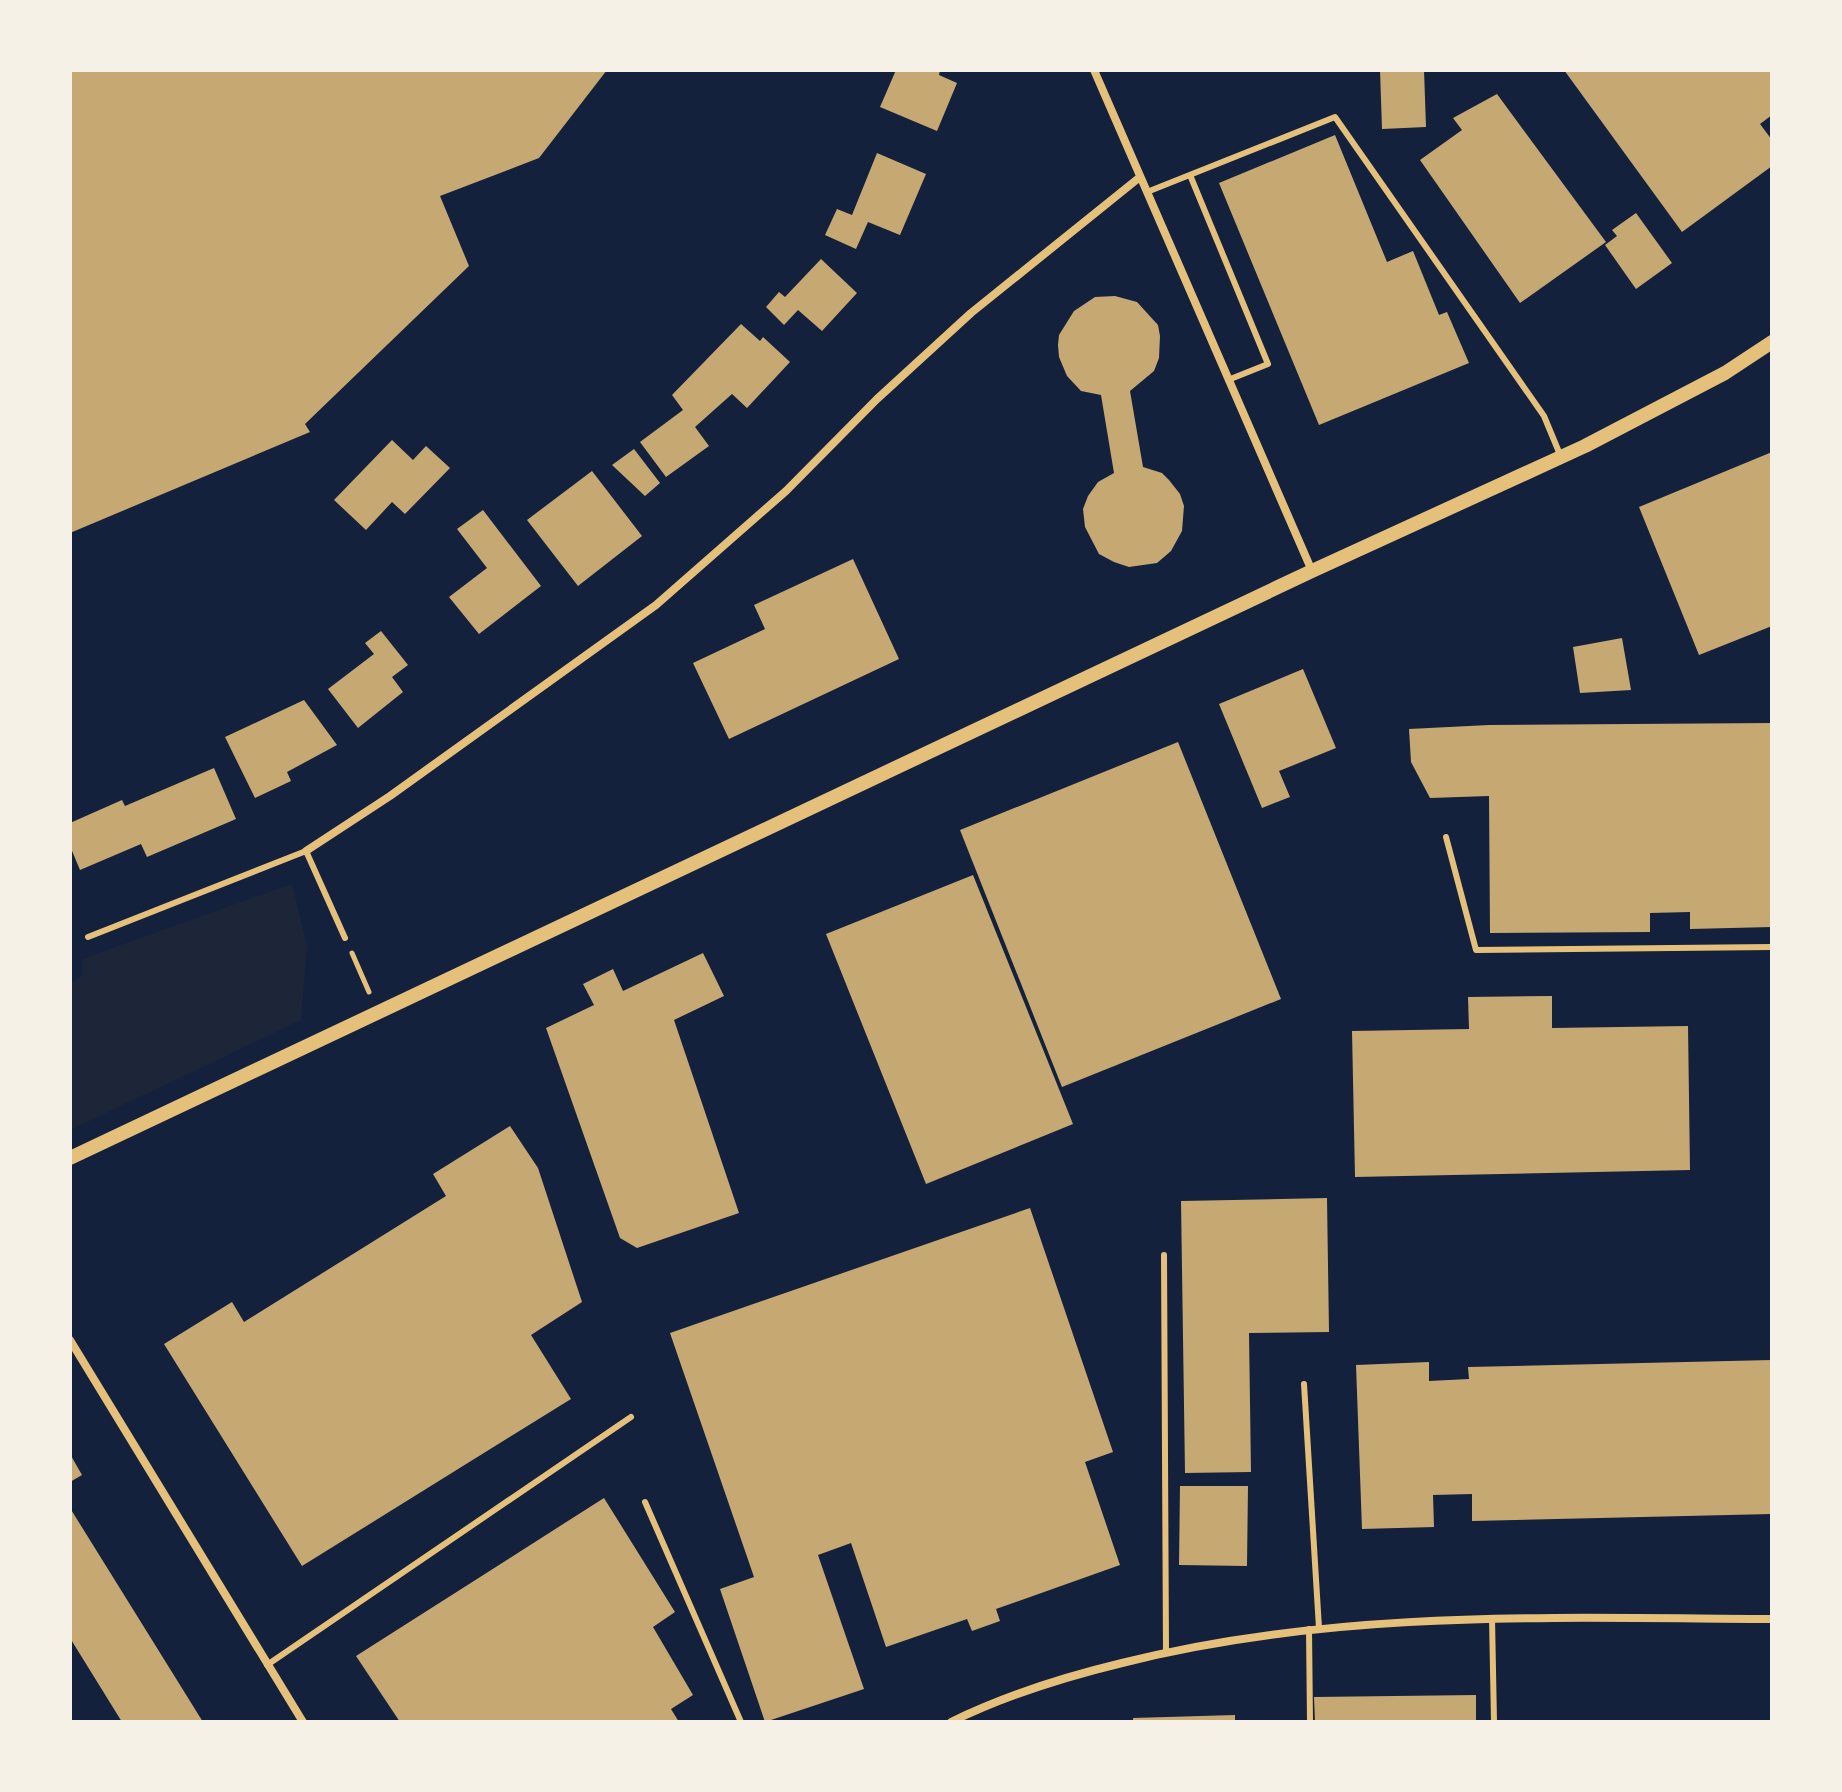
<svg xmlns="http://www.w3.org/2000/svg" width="1842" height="1792" viewBox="0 0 1842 1792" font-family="'Nunito Sans',sans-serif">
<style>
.green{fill:#1d2539}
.building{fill:#c6a872}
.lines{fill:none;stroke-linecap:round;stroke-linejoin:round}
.path{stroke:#e5c07b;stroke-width:5}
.service{stroke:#e5c07b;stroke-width:6}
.minor{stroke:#e5c07b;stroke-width:8}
.tertiary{stroke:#e5c07b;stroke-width:14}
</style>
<rect width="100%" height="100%" fill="#14213d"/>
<path class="green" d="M292,884L307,946L301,1020L70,1130V983L82,976V959Z"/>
<path class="building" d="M70,70H607L539,158L440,196L469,266L305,424L310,432L70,533Z
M896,70H940L939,75L957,83L937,131L880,107Z
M1380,70H1424L1426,127L1382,129Z
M1564,70H1772V115L1760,124L1772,140V166L1682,232Z
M1497,94L1606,242L1520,303L1420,160L1462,130L1453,118Z
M1335,135L1387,262L1413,251L1439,315L1447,312L1469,363L1319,425L1219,183Z
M877,153L926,174L900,235L868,222L856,249L825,235L837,209L852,215Z
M1636,213L1672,263L1636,289L1605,245L1617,236L1612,230Z
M821,259L857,293L822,331L798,310L784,325L766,307L779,292L785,297Z
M1115,296L1137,302L1158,325L1160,336L1159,358L1154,371L1130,391L1143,467L1162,473L1169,480L1180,494L1184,506L1182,531L1171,551L1157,563L1129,567L1114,562L1099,554L1085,527L1083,509L1088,496L1098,482L1114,473L1101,395L1081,391L1067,376L1059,357L1058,345L1059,335L1074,311L1095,297Z
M741,324L760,341L763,337L790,362L747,408L732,394L695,427L709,446L666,477L640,442L683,410L672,395Z
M392,440L413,460L426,446L450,468L405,514L392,502L366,530L334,500Z
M634,449L660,483L645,496L612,465Z
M1772,452V626L1699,655L1639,507Z
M592,471L642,536L578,586L527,520Z
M483,510L541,586L479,634L449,597L487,568L457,529Z
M853,559L899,659L729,739L693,663L765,629L754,605Z
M381,631L408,665L392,677L403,692L358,728L328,689L374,654L365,643Z
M1622,638L1631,690L1580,693L1573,647Z
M1303,669L1336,748L1279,771L1290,797L1262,808L1219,704Z
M304,700L337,745L287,772L291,781L255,798L225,737Z
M1772,723V927L1690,929V912L1650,913V932L1490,933L1489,796L1430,798L1411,762L1409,729L1489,725Z
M1178,742L1281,999L1062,1087L960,830Z
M214,768L236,819L147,857L141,844L80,870L70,846V823L122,800L125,806Z
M973,875L1073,1124L926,1184L826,934Z
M703,953L724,996L674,1020L739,1213L637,1248L620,1238L546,1028L594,1005L583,984L613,969L623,991Z
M1552,996V1028L1688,1026L1690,1170L1355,1177L1352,1031L1469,1029L1468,997Z
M510,1126L538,1168L582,1302L531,1335L571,1399L302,1566L164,1344L232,1302L244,1322L446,1196L433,1174Z
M1327,1198L1329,1332L1249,1333L1251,1472L1185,1473L1181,1201Z
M1030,1208L1113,1452L1085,1462L1120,1565L996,1609L1000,1621L972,1631L967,1619L886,1647L851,1543L818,1555L864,1689L765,1722L720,1589L754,1577L670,1333Z
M1772,1360V1514L1472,1521V1494L1433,1495L1434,1527L1362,1529L1356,1365L1429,1362V1381L1469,1379L1468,1367Z
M70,1454L82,1475L70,1482Z
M1180,1486H1248L1247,1566L1179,1565Z
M604,1498L675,1612L653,1627L693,1695L671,1709L679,1722H400L356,1656Z
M70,1508L203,1722H122L70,1638Z
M1476,1695V1722H1315L1314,1697Z
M1235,1715V1722H1133V1718Z"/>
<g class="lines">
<path class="path" d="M352,953L369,992"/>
<path class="service" d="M1190,175L1268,364L1228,380
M1147,192L1335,117L1544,416L1561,457
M1446,837L1476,950L1772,947
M88,937L306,851L345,938
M1164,1255L1166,1652
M1304,1384L1319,1628
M645,1502L741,1722
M1492,1618L1494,1722
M1309,1629L1310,1722
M267,1665L631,1417"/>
<path class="minor" d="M1094,70L1312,571
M306,851L390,796L656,605L786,491L877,399L971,313L1140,177
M70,1340L303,1722
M951,1722C1006,1695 1064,1677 1122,1663C1335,1609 1554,1618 1772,1619"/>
<path class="tertiary" d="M70,1158L1312,571L1585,446L1725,373L1772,342"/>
</g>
<rect width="1842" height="1792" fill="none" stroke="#f6f1e7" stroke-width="144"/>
</svg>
